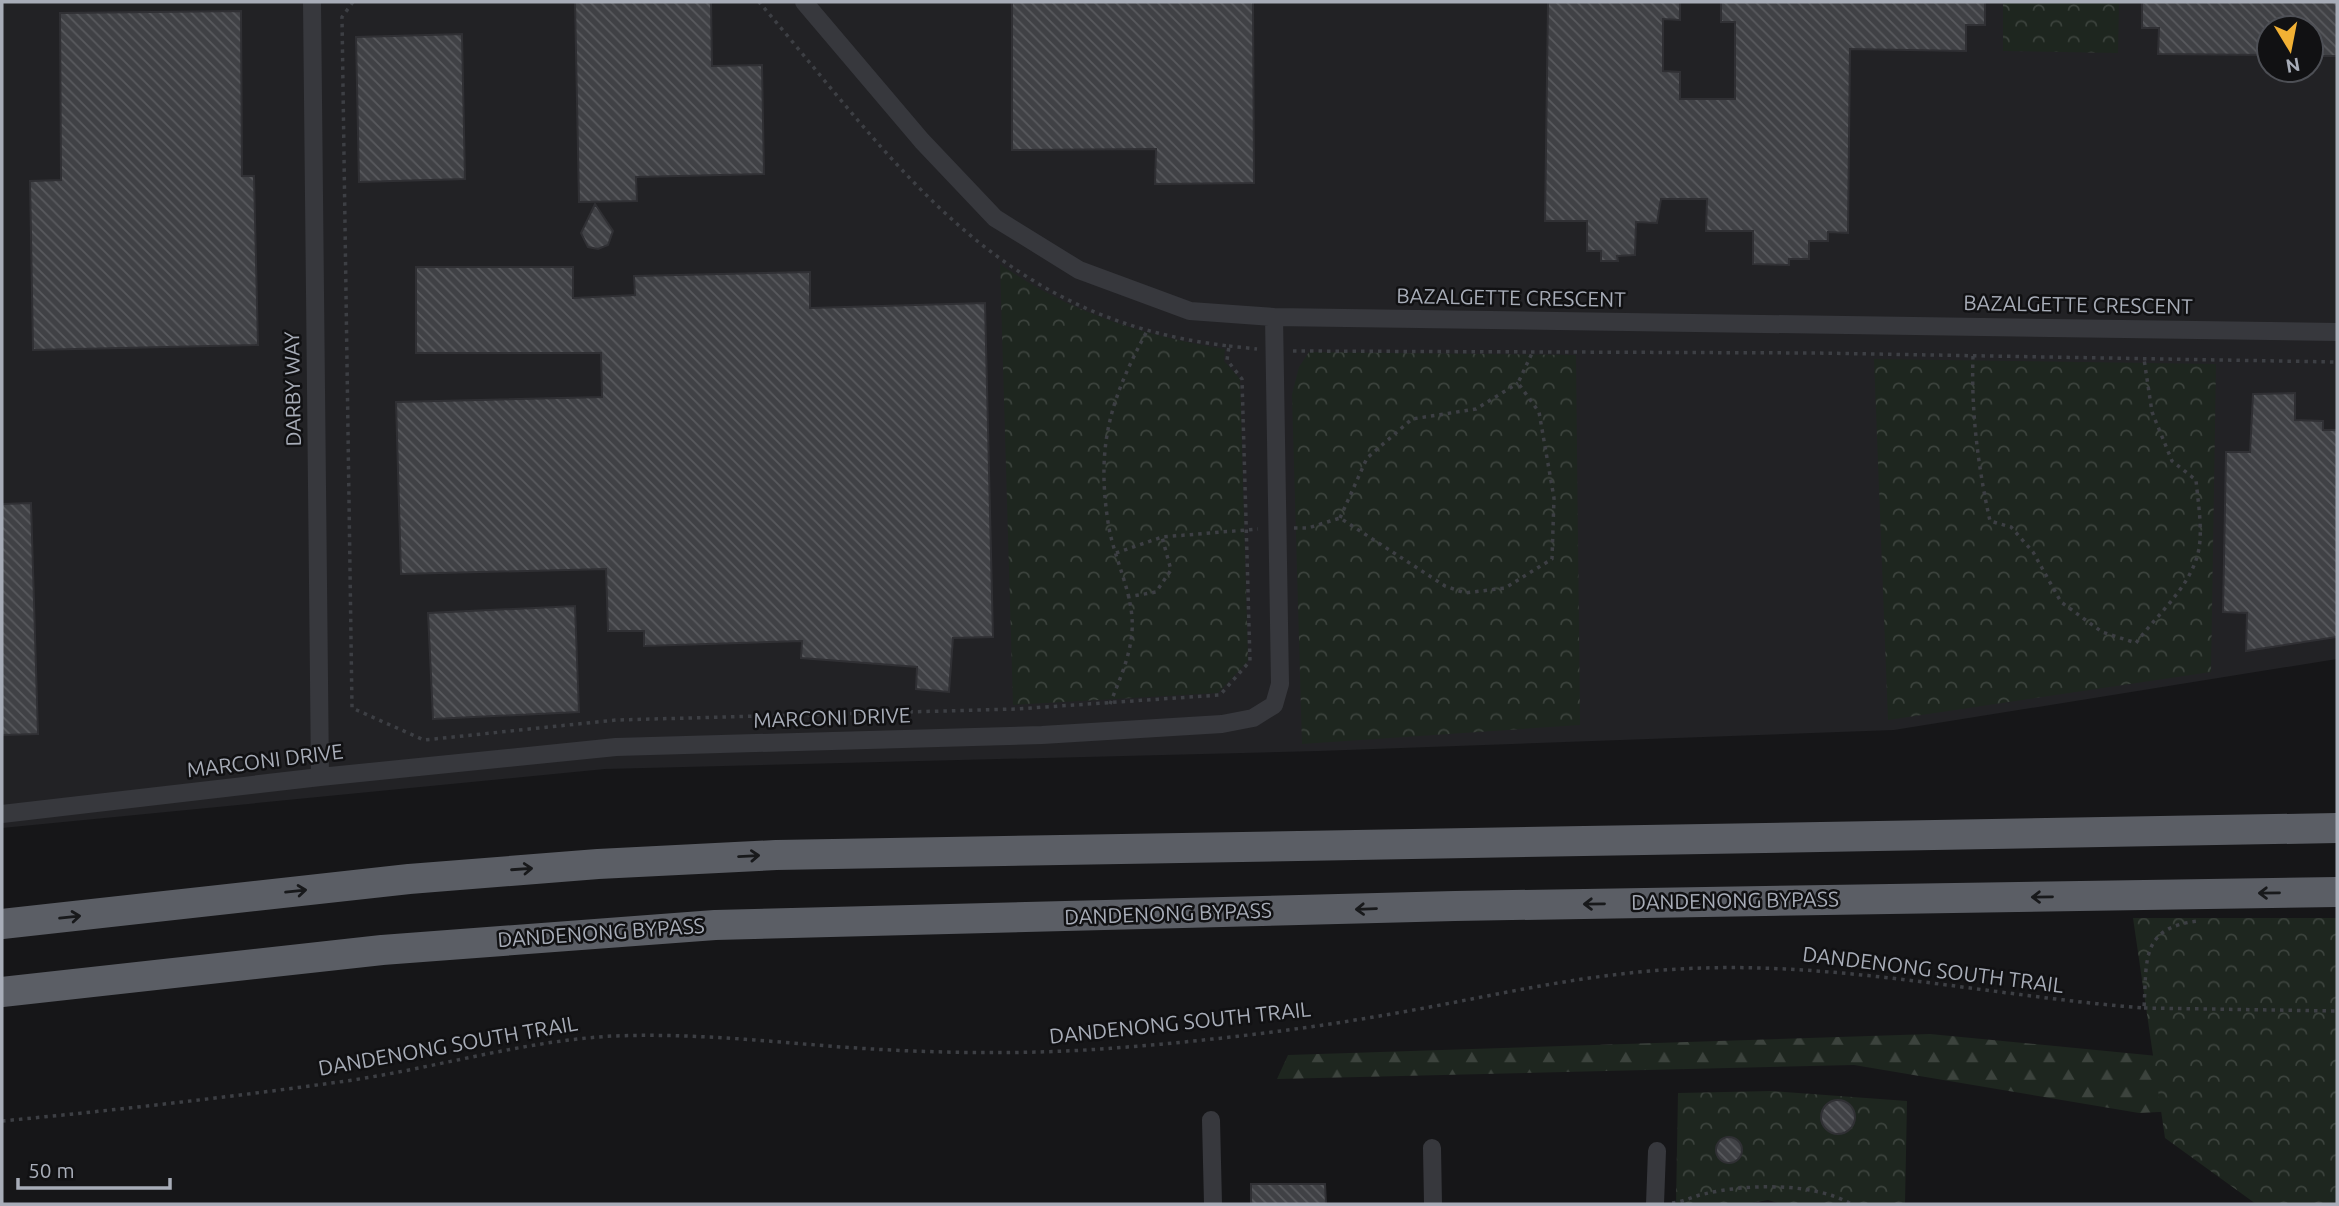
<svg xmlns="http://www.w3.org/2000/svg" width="2339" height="1206" viewBox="0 0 2339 1206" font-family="Ubuntu,sans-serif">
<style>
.built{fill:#222225;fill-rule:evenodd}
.forest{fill:url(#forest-firs)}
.park{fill:url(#park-crowns)}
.building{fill:url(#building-back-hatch);stroke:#303034;stroke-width:2}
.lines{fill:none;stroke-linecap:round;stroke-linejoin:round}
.path{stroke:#3d3f44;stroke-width:3.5;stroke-dasharray:3.5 5;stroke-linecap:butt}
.minor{stroke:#37383d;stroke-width:18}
.trunk{stroke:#5b5e65;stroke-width:30}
.oneway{stroke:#18191b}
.labels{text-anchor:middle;stroke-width:5;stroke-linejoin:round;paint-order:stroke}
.street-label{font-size:21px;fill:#a8adb8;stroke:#111113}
</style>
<defs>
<pattern id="forest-firs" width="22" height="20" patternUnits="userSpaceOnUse" patternTransform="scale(1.75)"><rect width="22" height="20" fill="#1e261f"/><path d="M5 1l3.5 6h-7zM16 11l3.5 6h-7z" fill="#3c433d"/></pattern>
<pattern id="park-crowns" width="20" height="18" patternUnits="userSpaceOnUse" patternTransform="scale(1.75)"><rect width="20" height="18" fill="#1e261f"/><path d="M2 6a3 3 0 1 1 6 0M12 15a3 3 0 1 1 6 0" fill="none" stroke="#3c433d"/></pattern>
<pattern id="building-back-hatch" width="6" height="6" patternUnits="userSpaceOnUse" patternTransform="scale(1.75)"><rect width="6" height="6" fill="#404145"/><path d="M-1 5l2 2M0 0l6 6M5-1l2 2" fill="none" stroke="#595a5e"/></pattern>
</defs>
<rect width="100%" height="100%" fill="#161618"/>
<path class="built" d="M2,2H2337V659L1894,730L1319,751L605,769L2,828ZM2269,28H2311V70H2269Z"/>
<path class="forest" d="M1930,1034L2168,1057L2337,1121L2260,1107L2139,1113L1854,1065L1277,1079L1288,1055Z"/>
<path class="park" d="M2003,2H2119L2118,53L2003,51Z
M1000,264C1068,312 1144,336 1225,349L1224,361L1240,379L1248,661L1218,693L1013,705Z
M1309,352L1576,355L1580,725L1302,744L1292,395L1299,367Z
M1874,359L2216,364L2211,672L1888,720Z
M2133,918H2337V1204H2256L2165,1138Z
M1771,1091L1907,1101L1905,1204H1781L1768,1200L1746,1204H1676L1678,1093Z"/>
<path class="building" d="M575,2H711L712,66L762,65L764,174L636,177L637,201L579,202Z
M1012,2H1253L1254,183L1155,184L1156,149L1012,150Z
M1548,2H1680V20L1663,19V71L1680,72V99H1735V22H1721V2H1985V25H1966V51L1850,49L1848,233L1828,232V241H1809V259H1789V265L1753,264V231H1706L1707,199H1661L1657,223L1636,222L1635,255L1617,256L1618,261H1601V251H1587V221H1545Z
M2142,2H2337V56H2311V28H2269V55L2158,54L2159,28H2142Z
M241,11L242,176H254L258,345L33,350L30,181L61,180L60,13Z
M462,34L465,179L359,182L356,37Z
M595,204L613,231L608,245L598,249L588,247L581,233Z
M416,267H573V298L635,295L634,276L810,272V308L985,303L993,637L953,638L949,692L916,689L917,667L801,658L802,641L644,646V631H608L606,569L401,574L396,402L602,397L601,353H416Z
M2295,393V420L2323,421V430H2337V637L2246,651L2247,613L2223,612L2226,452H2250L2253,394Z
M31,503L38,734L2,735V504Z
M575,606L579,712L433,719L428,613Z
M1821 1117a17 17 0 1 1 34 0a17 17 0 1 1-34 0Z
M1716 1150a13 13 0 1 1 26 0a13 13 0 1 1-26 0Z
M1251,1184H1325L1326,1204H1251Z"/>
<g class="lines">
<path class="path" d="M353,2L342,17L352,708L424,740L616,720L1016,709L1220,695L1250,661L1242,379L1227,360L1229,346C995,319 899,166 759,2
M1229,346L1257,349
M1293,351L1816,353L2337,362
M1973,356C1971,411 1978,467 1990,521L2011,527L2033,552L2061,602L2102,632L2136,643C2156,616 2187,590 2197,557C2204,535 2198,503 2196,480L2172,461L2152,412L2144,359
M1340,518L1367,458L1412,419L1476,409L1518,383
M1294,528H1308L1340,518L1445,586L1465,593L1505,588L1552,559L1554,498L1539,412L1518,383L1533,351
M1116,553L1162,537L1258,529
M1127,597L1156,592L1171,570L1162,537
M1110,704C1119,681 1130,657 1132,632C1135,595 1113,558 1108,522C1096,444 1111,398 1147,331
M2144,1008L2337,1011
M2,1121C117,1110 232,1097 346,1081C436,1068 522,1041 613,1036C690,1033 765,1041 841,1047C927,1053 1014,1055 1101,1049C1198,1042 1295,1031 1391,1014C1490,997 1579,974 1680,969C1836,960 1989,996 2144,1008C2147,960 2140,927 2199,921
M1672,1203C1684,1202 1693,1196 1704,1194C1745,1184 1814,1182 1851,1204"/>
<path class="minor" d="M312,2L320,777
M804,2L922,141L995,218L1079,270L1190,311L1274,317L2337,332
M2,814L320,777L616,747L1042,735L1222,724L1253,718L1274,705L1280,684L1274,317
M1211,1120L1213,1204
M1432,1148L1433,1204
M1655,1204L1657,1151"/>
<path class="trunk" d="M2,924L409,879L598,864L776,855L2337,828
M2,992L382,950L715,925L1455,906L2337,892"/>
</g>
<defs><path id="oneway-shaft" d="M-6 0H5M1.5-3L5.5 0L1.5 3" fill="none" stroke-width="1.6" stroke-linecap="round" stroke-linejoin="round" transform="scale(1.75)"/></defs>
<g class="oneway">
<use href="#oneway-shaft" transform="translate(749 856) rotate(-3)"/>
<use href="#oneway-shaft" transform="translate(522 869) rotate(-4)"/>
<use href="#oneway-shaft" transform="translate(296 891) rotate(-6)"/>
<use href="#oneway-shaft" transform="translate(2269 893) rotate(179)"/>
<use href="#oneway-shaft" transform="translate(2042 897) rotate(179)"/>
<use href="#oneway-shaft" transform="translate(1594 904) rotate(179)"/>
<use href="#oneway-shaft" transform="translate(1366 909) rotate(178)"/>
<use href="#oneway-shaft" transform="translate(70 917) rotate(-6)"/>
</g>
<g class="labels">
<g class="street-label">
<text transform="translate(1511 298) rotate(1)" y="7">BAZALGETTE CRESCENT</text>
<text transform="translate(2078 305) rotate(1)" y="7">BAZALGETTE CRESCENT</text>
<text transform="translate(293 389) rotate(-91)" y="7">DARBY WAY</text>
<text transform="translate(832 718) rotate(-2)" y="7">MARCONI DRIVE</text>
<text transform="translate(265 761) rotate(-7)" y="7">MARCONI DRIVE</text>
<text transform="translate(1735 901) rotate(-1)" y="7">DANDENONG BYPASS</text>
<text transform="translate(1168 914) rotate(-2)" y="7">DANDENONG BYPASS</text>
<text transform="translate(601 933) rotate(-4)" y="7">DANDENONG BYPASS</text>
<text transform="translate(1933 970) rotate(7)" y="7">DANDENONG SOUTH TRAIL</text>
<text transform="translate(1180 1023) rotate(-6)" y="7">DANDENONG SOUTH TRAIL</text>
<text transform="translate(448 1046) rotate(-10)" y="7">DANDENONG SOUTH TRAIL</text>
</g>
</g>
<rect width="2339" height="1206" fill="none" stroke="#a8adb8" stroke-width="7"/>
<g transform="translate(2290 49) rotate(170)"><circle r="33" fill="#111113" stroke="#4d4f55" stroke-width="2"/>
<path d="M0-5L12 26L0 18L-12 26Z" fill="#f2b134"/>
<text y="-10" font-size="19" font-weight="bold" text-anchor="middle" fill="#a8adb8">N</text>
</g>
<path d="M18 1178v10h152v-10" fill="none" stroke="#a8adb8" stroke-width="3.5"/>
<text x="28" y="1178" font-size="21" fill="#a8adb8" stroke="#111113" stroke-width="5" paint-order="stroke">50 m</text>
</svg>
